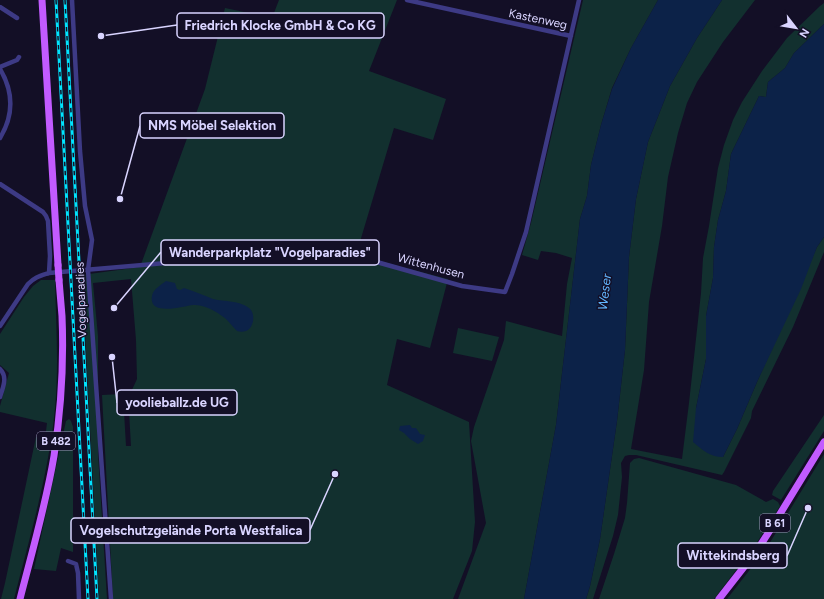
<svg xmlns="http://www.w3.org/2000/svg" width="824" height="599" viewBox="0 0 824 599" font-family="Figtree,sans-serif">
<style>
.green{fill:#12302f}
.water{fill:#0c2248}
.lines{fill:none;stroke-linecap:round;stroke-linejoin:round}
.street{stroke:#3d3a85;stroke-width:4.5}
.primary{stroke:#c25bff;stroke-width:7}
.rail-casing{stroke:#00e5ff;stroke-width:3}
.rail{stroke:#130f26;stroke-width:1.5;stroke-dasharray:4.5;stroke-linecap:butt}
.primary-bridge{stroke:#c25bff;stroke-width:7}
.labels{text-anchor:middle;stroke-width:3;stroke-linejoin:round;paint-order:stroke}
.shield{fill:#130f26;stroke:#9e99be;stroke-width:1}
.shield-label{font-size:11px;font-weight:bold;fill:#d9d4ff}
.street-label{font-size:12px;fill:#d9d4ff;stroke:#130f26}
.water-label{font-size:13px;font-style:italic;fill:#62b6ff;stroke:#130f26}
.leader{fill:none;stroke:#d9d4ff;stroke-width:1.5}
.callout-dot{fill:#d9d4ff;stroke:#130f26;stroke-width:1.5}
.callout{fill:#130f26;stroke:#d9d4ff;stroke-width:1.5}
.callout-label{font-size:13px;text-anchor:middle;font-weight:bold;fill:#d9d4ff}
</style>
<rect width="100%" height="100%" fill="#130f26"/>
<path class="green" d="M279,0H397L369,71L446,99L433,140L394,128L356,255L448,279L430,348L397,339L387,385L469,422L475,522L472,551L453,599H113L102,395L123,394L126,446H131L128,394L131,392L137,379L136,340L131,279L93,283L98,336V453L107,599H99L82,275L140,267L205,89L225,8L272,18Z
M583,0H658L631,48L612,88L601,125L591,165L587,196L580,219L556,425L524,599H458L486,523L471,441L474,427L504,340L506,321L562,336L567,284L572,258L556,253L541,251L538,260L522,255L531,223Z
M722,0H755L723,42L697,82L687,103L678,133L668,177L662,226L649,302L644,370L631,449L682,459L689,403L701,293L703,258L709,226L718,168L724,145L733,120L742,102L762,71L787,38L820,6L824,3V24L794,53L785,68L768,82L766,97L759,96L731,154L726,191L718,220L714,247L713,278L706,316V359L696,408L723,457L737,429L757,382L817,247L824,237V252L793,327L752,411L751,418L724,472L722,475L636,455H629L625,456L621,463L622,477L618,515L613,536L593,599H586L590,586L600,539L617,421L625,350L629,257L636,199L648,142L670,86L697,38Z
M41,280H55C56,323 59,366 55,408C49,473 30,536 14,599H1L5,583L36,437L45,439L47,423L0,412V406L9,373L0,365V334L24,297L33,286Z
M458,328L499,337L492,361L453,353Z
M824,415V431L781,500L772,495L773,491Z
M69,419L71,421L73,427V552L61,548L56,571L34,569L66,421Z
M824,454V599H727L766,549Z
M639,458L736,485L766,502L773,499L778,502L780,506L756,544L714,599H599L614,554L625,518L627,503L630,463L634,459Z"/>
<path class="water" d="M658,0H722L697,38L670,86L648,142L636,199L629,257L625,350L617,421L600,539L590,586L586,599H524L556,425L580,219L587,196L591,165L601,125L612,89L631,48Z
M824,24V237L817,247L801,289L757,382L737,429L723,457C709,457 703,450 693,442L696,408L706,359V316L713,278L714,247L718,220L726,191L731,154L759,96L766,97L768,82L785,68L794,53Z
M166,281L175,283L177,289L180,290L184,288C194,291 203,295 213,299C225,302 239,300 249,308C256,313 254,328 246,331C243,332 240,332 237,331C233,327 230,323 226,319C220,314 211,308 202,306C199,305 196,305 193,305C184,306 148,317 152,296C153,289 161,285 166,281Z
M410,425L412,428H416L420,434L425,435L423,441L418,444L410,439L404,433L399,430L400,426Z"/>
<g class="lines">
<path class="street" d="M72,0L80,151L85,206L92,240L88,270L111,599
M407,0L571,36
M0,7L17,18
M0,67L17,60L19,57
M0,69C13,91 14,115 0,138
M0,184L43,212L46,216L48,221L50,256L49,273
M0,326L28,284C35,277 40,276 49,273L260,255L299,253L342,254L366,259L462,286L505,292L512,274L526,232L579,0
M0,369C8,377 3,387 0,397
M68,561L76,564L78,573L79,599"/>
<path class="primary" d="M42,0L58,265
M20,599C32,552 46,504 54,456C61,410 64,363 62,316C61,304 60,292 59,280
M719,599L758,549L772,527L824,442"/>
<g class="rail-casing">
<path id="rail" d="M56,0L88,599
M65,0L97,599"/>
</g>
<use href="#rail" class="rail"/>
<path class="primary-bridge" d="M58,265L59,280"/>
</g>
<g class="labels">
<g class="shield">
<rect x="37" y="432" width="38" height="18" rx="3"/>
<rect x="760" y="514" width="30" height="18" rx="3"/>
</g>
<g class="shield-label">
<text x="56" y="445">B 482</text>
<text x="775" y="527">B 61</text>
</g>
<g class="street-label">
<text transform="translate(538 19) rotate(12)" y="4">Kastenweg</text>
<text transform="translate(431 266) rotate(15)" y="4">Wittenhusen</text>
<text transform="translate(81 300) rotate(-92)" y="4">Vogelparadies</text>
</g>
<g class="water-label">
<text transform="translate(604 292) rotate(-83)" y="5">Weser</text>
</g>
</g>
<path class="leader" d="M101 36L177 25M120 199L140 126M114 308L161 252M112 357L117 403M335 474L310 530M808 508L787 556"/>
<g class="callout-dot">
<circle cx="101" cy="36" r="4"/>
<circle cx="120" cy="199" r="4"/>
<circle cx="114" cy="308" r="4"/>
<circle cx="112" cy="357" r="4"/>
<circle cx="335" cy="474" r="4"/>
<circle cx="808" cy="508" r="4"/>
</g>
<g class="callout">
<rect x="177" y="13" width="207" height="25" rx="4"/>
<rect x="140" y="113" width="144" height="25" rx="4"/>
<rect x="161" y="240" width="218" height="25" rx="4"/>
<rect x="117" y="390" width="120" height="25" rx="4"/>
<rect x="71" y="518" width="239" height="25" rx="4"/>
<rect x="678" y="543" width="109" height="25" rx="4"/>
</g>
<g class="callout-label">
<text x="280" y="30">Friedrich Klocke GmbH &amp; Co KG</text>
<text x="212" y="130">NMS Möbel Selektion</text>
<text x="270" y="257">Wanderparkplatz "Vogelparadies"</text>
<text x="177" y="407">yoolieballz.de UG</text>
<text x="191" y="535">Vogelschutzgelände Porta Westfalica</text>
<text x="733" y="560">Wittekindsberg</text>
</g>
<g transform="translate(796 28) rotate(121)" stroke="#130f26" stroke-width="3" paint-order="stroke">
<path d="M0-3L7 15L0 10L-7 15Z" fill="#d9d4ff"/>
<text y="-6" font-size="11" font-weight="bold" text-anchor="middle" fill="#d9d4ff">N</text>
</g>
</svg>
